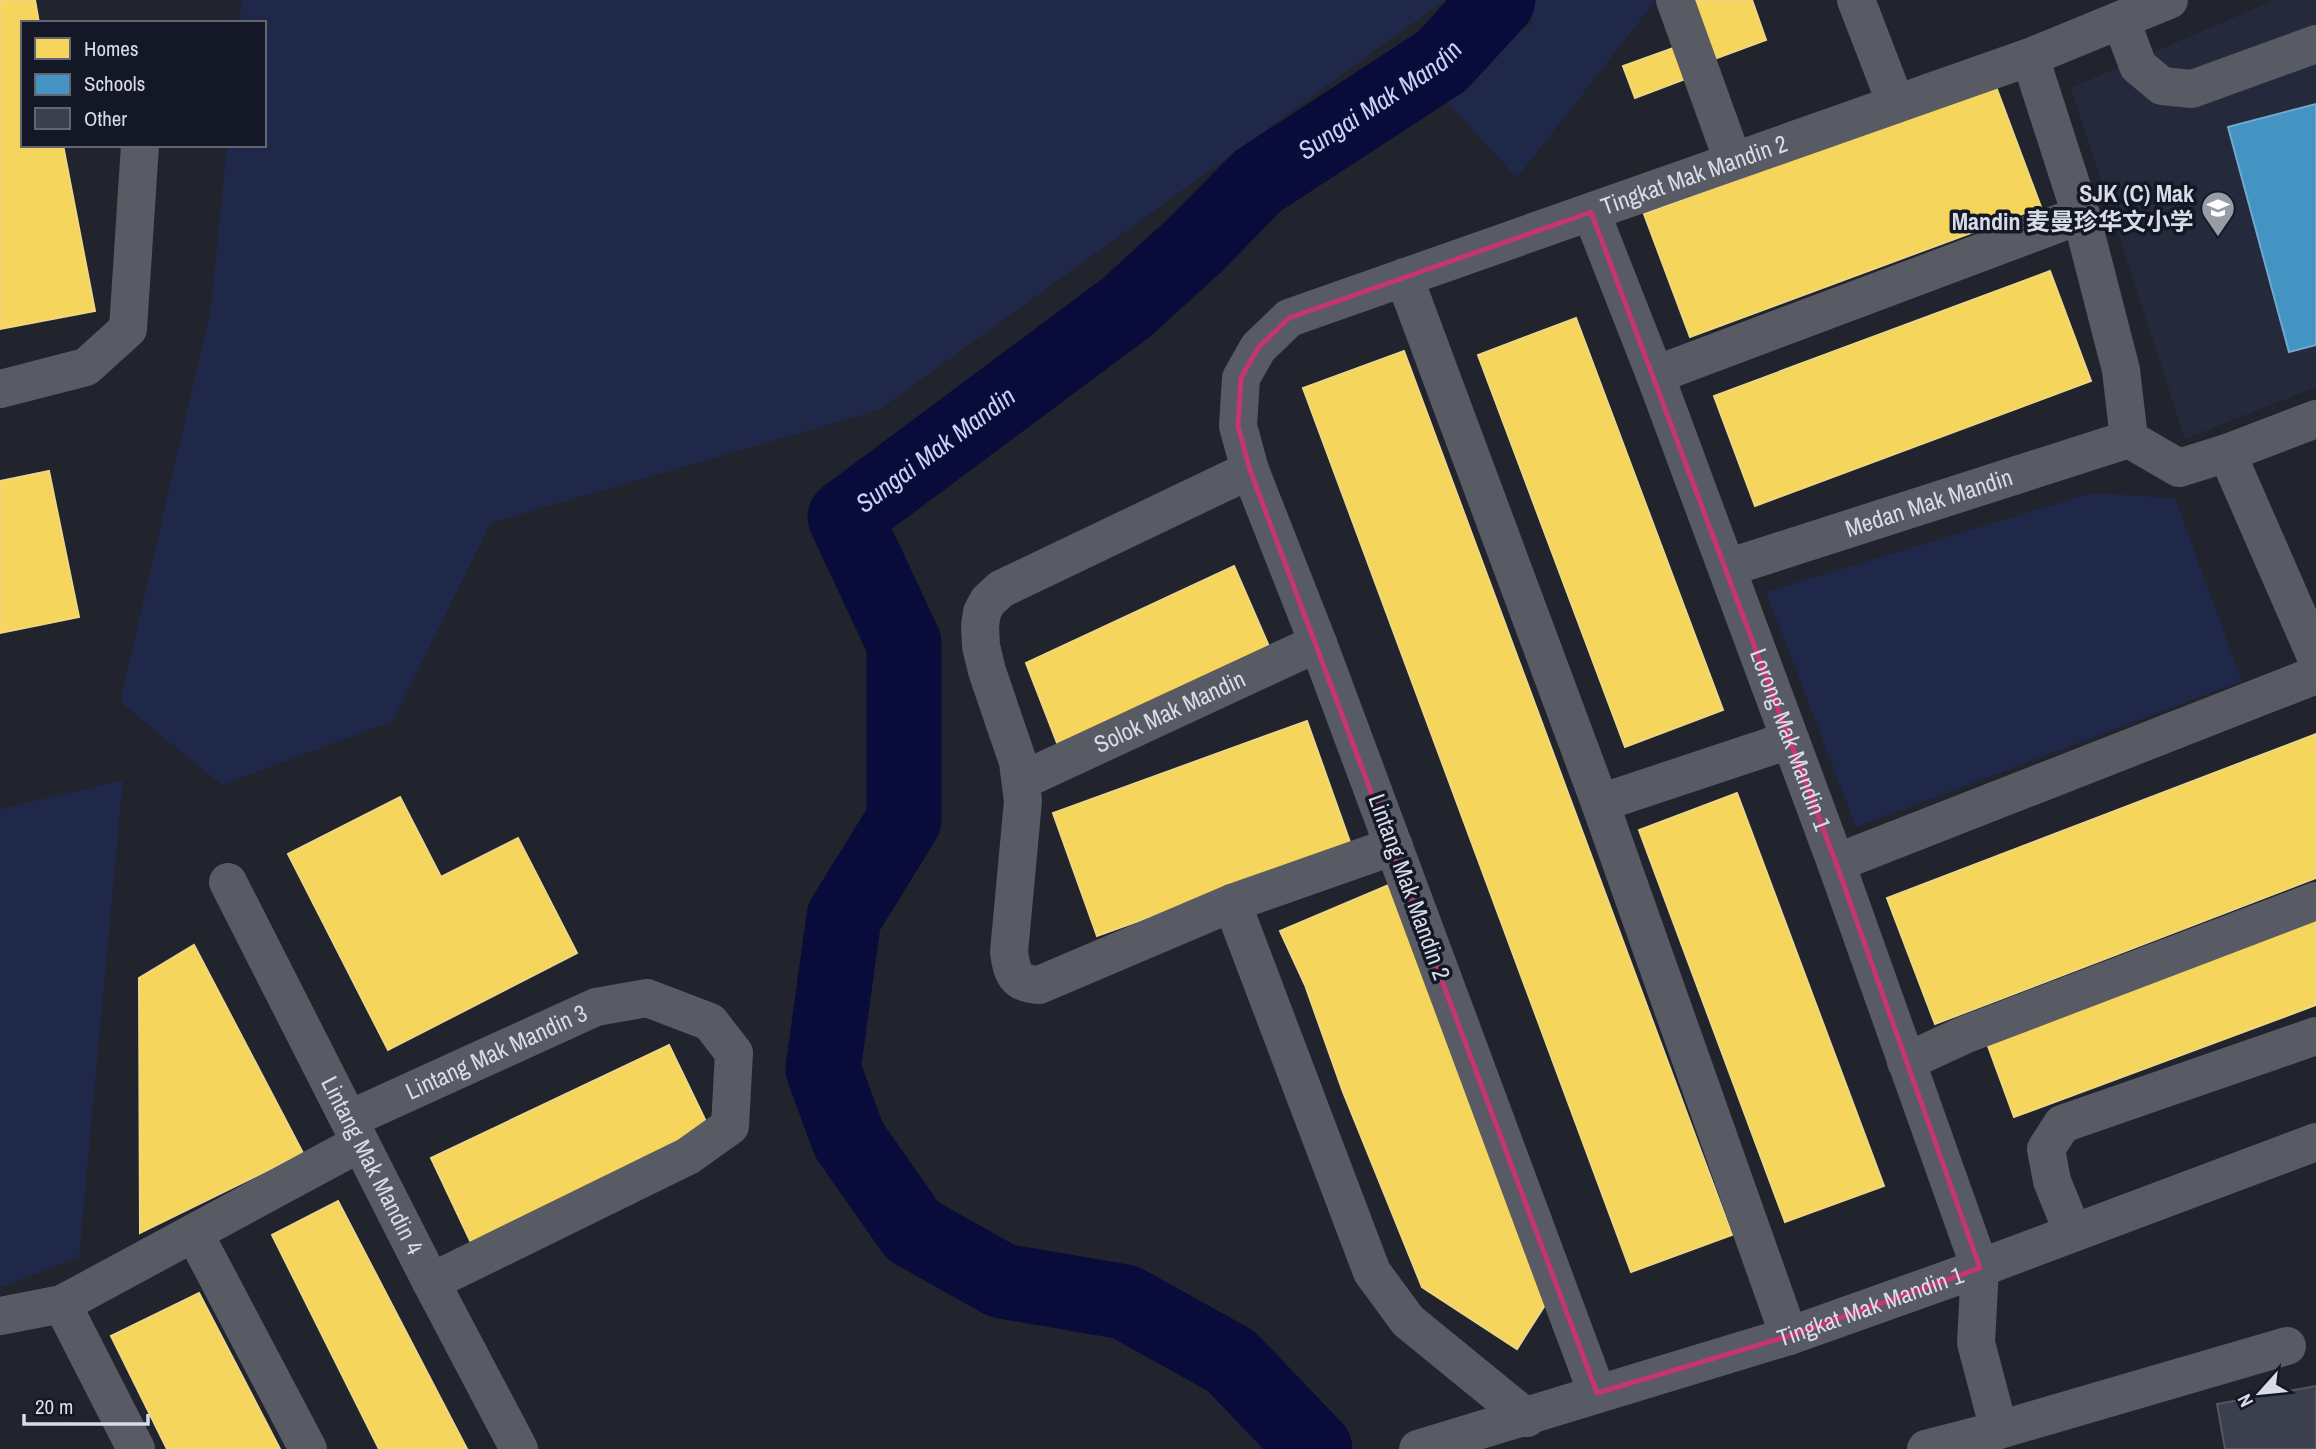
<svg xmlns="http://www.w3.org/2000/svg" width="2316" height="1449" viewBox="0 0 2316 1449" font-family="'Archivo Narrow','Noto Sans SC',sans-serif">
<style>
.built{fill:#24293c}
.green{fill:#1f2849}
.homes{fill:#f6d55c;stroke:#edd785;stroke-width:2}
.schools{fill:#4393c3;stroke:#70a9ce;stroke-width:2}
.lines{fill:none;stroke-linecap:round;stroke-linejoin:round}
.river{stroke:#090c3b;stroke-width:75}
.building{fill:#3c404e;stroke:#53565c;stroke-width:2}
.minor{stroke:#585b64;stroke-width:38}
.marked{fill:none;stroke:#c53570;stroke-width:5;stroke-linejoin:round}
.labels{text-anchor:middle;stroke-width:7;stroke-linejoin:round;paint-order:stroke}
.street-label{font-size:24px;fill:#d8dce6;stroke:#141826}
.poi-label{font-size:24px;font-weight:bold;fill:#d8dce6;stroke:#141826;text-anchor:end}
.water-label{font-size:26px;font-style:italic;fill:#c6d2f4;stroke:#141826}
</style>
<rect width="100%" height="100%" fill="#21242c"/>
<path class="built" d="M2274,0H2316V387L2185,439L2071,88Z"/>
<path class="green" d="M242,0H1445L879,410L491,523L393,721L222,785L120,702L211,307L227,145H264V23H239Z
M1532,0H1656L1517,178L1432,86L1532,24Z
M2092,493L2175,498L2242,681L1856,827L1766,592Z
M123,780L79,1257L0,1288V809Z"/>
<path class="homes" d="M0,0H35L39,23H23V145H63L95,311L0,329Z
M1687,0H1752L1766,40L1709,61Z
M1676,47L1688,78L1635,98L1623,66Z
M1995,84L2041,207L1690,337L1644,214Z
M2050,271L2091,381L1755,506L1714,396Z
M1576,318L1723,710L1625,747L1478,355Z
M1404,351L1732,1235L1631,1272L1303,388Z
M49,471L79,617L0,633V481Z
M1234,566L1271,651L1059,748L1026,663Z
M1307,721L1351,845L1097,936L1053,813Z
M2316,734V878L1935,1024L1887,898Z
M1737,793L1884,1186L1785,1222L1639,830Z
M400,797L441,877L518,838L577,953L388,1050L288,854Z
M1405,878L1552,1294L1517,1349L1422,1287L1343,1092L1305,985L1280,931Z
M2316,912V1005L2014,1117L1984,1035Z
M194,945L303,1153L140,1233L139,978Z
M669,1045L712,1134L473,1247L431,1158Z
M338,1201L467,1449H379L272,1235Z
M199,1293L280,1449H167L111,1336Z"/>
<path class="schools" d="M2316,104V345L2289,352L2228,127Z"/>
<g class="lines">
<path class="river" id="s1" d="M1315,1449L1231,1361L1125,1302L1002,1281L913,1231L849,1140L823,1069L844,917L904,820V643L845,517L1127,307L1195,245L1258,181L1442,61L1498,0"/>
</g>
<path class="building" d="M2316,1386V1449H2225L2217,1404Z"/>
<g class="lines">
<g class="minor">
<path d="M1675,0L1733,161"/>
<path d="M1856,0L1896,104"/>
<path d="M2121,20L2138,66L2162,86L2192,89L2316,44"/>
<path d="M2030,57L2081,215L2121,370L2129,439L2179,468L2227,453L2316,419"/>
<path id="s2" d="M1591,212L1655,375L1836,863L1980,1268L1976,1343L1999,1430L1926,1449"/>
<path d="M1404,277L1600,803L1789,1336"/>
<path d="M1655,375L2081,215"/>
<path d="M0,389L86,367L128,329L140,145"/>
<path d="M2227,453L2316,657"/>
<path d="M1250,470L1001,589L988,601L982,612L980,626L981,646L987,671L1018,762L1023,801L1009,952C1012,973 1015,984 1039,985L1232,903L1394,846"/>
<path id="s3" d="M1727,568L2129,439"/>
<path id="s4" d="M1021,781L1318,643"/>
<path d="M1600,803L1790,740"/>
<path d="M1836,863L2316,675"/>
<path id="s5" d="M228,882L431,1282L519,1449"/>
<path d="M1232,903L1372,1272L1408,1321L1527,1418"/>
<path d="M1906,1062L1964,1035L2316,901"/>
<path id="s6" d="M350,1119L596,1007L647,998L710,1022L734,1053L730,1126L688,1156L431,1282"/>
<path d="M194,1233L308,1449"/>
<path d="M2073,1233L2052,1181L2046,1149L2062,1124L2316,1036"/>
<path d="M62,1304L136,1449"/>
<path d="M0,1316L62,1304L360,1143"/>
<path id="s7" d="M1597,1393L1318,643L1250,470L1238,426L1241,378L1258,348L1289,318L2030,57L2169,0"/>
<path d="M1999,1430L2287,1346"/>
<path id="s8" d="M1418,1449L1789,1336L1980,1268L2316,1142"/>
</g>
</g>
<path class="marked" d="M1591,212L1836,863L1980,1268L1789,1336L1597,1393L1250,470L1238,426L1241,378L1258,348L1289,318Z"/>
<defs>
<g id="school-pin" transform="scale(1.75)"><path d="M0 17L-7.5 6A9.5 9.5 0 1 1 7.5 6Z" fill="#989ca5" stroke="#141826"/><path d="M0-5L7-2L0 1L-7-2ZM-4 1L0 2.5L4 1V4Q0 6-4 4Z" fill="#fff"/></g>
</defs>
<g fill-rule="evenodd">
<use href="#school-pin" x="2218" y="208"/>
</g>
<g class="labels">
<g class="street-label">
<text dy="8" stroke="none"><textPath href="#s7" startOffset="1587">Tingkat Mak Mandin 2</textPath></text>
<text dy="8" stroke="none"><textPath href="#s3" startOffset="212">Medan Mak Mandin</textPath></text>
<text dy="8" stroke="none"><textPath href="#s4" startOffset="164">Solok Mak Mandin</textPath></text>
<text dy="8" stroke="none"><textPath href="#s2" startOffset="564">Lorong Mak Mandin 1</textPath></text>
<text transform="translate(1409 887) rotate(70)" y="8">Lintang Mak Mandin 2</text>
<text dy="8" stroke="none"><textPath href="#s6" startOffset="161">Lintang Mak Mandin 3</textPath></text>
<text dy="8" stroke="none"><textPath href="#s5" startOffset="318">Lintang Mak Mandin 4</textPath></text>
<text dy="8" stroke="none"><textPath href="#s8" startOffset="474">Tingkat Mak Mandin 1</textPath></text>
</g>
<g class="poi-label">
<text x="2194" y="202">SJK (C) Mak<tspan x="2194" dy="28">Mandin 麦曼珍华文小学</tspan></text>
</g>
<g class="water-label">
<text dy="9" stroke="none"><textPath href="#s1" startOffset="1920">Sungai Mak Mandin</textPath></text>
<text dy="9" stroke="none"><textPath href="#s1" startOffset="1353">Sungai Mak Mandin</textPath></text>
</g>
</g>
<rect x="21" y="21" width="245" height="126" fill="#141826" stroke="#626673" stroke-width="2"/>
<rect x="35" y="38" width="35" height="21" fill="#f6d55c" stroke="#626673" stroke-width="2"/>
<text x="84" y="56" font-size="21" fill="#d8dce6">Homes</text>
<rect x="35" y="74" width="35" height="21" fill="#4393c3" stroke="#626673" stroke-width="2"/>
<text x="84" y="91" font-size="21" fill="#d8dce6">Schools</text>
<rect x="35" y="108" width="35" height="21" fill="#3c404e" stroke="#626673" stroke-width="2"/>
<text x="84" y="126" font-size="21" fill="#d8dce6">Other</text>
<g transform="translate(2260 1393) rotate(243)" stroke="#141826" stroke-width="5" paint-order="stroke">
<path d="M0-5L12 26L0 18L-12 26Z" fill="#d8dce6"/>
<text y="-10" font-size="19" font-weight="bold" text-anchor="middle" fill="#d8dce6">N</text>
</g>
<path d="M24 1414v10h124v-10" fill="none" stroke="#d8dce6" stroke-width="3.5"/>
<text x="35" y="1414" font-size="21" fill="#d8dce6" stroke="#141826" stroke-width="5" paint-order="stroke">20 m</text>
</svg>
